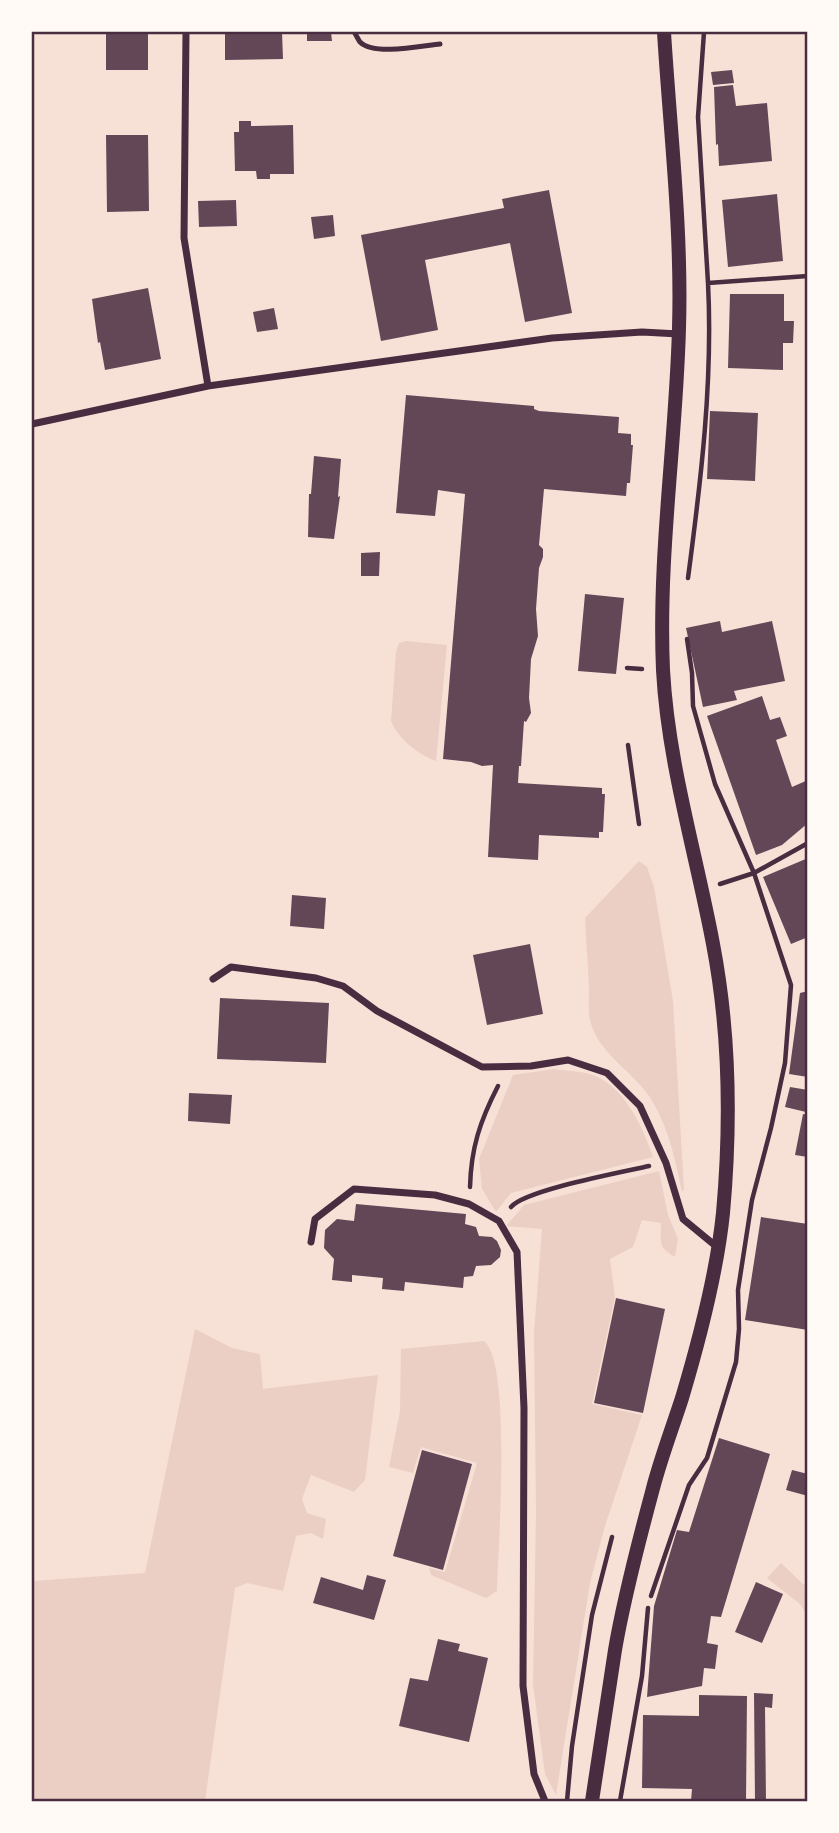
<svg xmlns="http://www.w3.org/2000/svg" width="839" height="1833" viewBox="0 0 839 1833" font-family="Merriweather,serif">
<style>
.green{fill:#ebcfc5}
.building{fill:#644757}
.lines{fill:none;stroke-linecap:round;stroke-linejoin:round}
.path{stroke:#4a2c40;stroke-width:4.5}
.service{stroke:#4a2c40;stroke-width:5}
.minor{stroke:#4a2c40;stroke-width:7}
.secondary{stroke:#4a2c40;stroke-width:14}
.neatline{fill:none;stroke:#4a2c40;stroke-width:2.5}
</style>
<rect width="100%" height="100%" fill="#f7e1d7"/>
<path class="green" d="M406,641L447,645L436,761C419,755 397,738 391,721L396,652L399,643Z
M639,861L647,867L654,887L673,1001L684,1189L682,1192C675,1158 668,1125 649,1096C631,1070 597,1052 590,1020C588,1010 589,998 589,988C588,964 586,941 585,918Z
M554,1069C567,1071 586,1071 598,1077C626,1091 644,1129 653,1157L511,1193L496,1212L482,1189L479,1159L513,1075Z
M659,1171L668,1215L678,1239L675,1257C657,1247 661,1242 661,1223L642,1220L633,1247L610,1259L615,1297L592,1404L642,1415L605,1526L590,1583L556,1795L545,1774L533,1685L536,1511L534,1333L542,1229L506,1226L524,1205Z
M195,1329L232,1348L260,1354L263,1389L378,1375L365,1480L354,1492L311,1475L302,1499L307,1513L326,1519L323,1539L311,1533L296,1536L283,1591L247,1583L235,1588L205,1801H32V1581L145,1573Z
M484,1341C512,1362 498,1550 497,1591L486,1598L431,1575L429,1568L445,1572L477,1463L421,1447L413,1473L389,1467L400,1411L401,1349Z
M781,1563L804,1585L807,1578V1616L800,1604L767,1578Z"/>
<path class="building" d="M106,32H148V70H106Z
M225,32H282L283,59L225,60Z
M307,32H331L332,41H307Z
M732,70L734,83L713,85L711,72Z
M733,85L736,106L767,103L772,161L719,166L718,144L716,145L714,87Z
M239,121H251V126L293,125L294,174H270V179H257L256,171H235L234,132H239Z
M106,135H148L149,211L107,212Z
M549,190L572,313L525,322L510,243L425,260L438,330L381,341L361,235L504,208L502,199Z
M777,194L783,261L728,267L722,200Z
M236,200L237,226L199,227L198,201Z
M333,215L335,236L314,239L311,217Z
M148,288L161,359L105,370L100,342L98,343L92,299Z
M730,294H784V321H794L793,343H783V370L728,368Z
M274,308L278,329L257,332L253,312Z
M406,395L534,406V409L539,411L619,417L618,433L631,434V445H633L630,483H627L626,496L544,489L539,545L543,549V557L539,568L536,609L538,636L531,659L529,698L531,713L526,722L524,721L521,766H519L518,783L602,788V794H605L603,832H599V838L539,835L538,860L488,857L493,765L482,766L471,762L443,759L465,494L438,490L435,516L396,513Z
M710,411L758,413L755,481L707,479Z
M314,456L341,459L338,497L340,496L334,539L308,537L309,494H311Z
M380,552L379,576H361V553Z
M585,594L624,598L616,674L578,671Z
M720,621L722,632L772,621L785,681L734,691L737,700L703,707L686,628Z
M762,696L770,720L780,717L787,736L776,740L792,787L808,780V823L782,845L756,855L707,716Z
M808,858V937L791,944L763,877Z
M292,895L326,898L324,929L290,926Z
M530,944L543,1014L487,1025L473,955Z
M808,991V1077L789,1074L800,993Z
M220,998L329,1003L326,1063L217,1059Z
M790,1087L808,1090L806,1112L785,1107Z
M189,1093L232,1095L230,1124L188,1121Z
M803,1114L808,1115V1157L795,1155Z
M356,1204L466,1214L465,1224L476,1227L479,1236L492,1237L497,1241L501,1250L500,1257L491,1265L476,1266L473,1276L464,1277L463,1288L405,1282L404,1291L382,1289L383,1278L352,1275V1282L332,1280L334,1259L324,1248L325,1230L337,1219L354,1221Z
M761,1217L808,1224V1330L745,1320Z
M616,1298L665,1309L643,1413L594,1403Z
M719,1438L770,1454L721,1617L711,1616L707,1643L718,1645L715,1669L704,1668L702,1686L647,1697L654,1606L677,1530L689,1532Z
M422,1450L472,1464L443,1570L393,1556Z
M792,1470L808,1474V1496L786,1490Z
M367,1575L386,1580L374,1620L313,1603L321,1577L363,1590Z
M756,1582L783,1594L762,1643L735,1632Z
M438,1639L460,1644L458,1651L488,1658L469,1742L399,1726L410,1678L428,1681Z
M754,1693L773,1694L772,1708L765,1707L766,1801H755Z
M699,1695L747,1696L746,1801H691L692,1789L642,1788L643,1715L699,1716Z"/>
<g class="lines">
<path class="path" d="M704,32L698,117L708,283L808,276
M688,578C701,480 713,381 708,283
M627,668L642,669
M628,745L639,824
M720,884L754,873L808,843
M470,1187C471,1148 480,1121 498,1086
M511,1207C525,1190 623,1172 649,1166
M651,1596L689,1485L707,1458L736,1362L739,1329L738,1290L752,1200L771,1128L785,1063L791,985L754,873L715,784L693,706L692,673L687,639
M567,1801L572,1746L592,1615L612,1537
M620,1801L642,1676L648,1608"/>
<path class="service" d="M354,32C355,33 359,41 360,42C374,56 421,46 440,44"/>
<path class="minor" d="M186,32L184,238L208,386
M32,424L208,386L552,338L642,332L679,334
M213,979L231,967L316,978L343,986L377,1011L482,1067L531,1066L568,1060L607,1073L640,1106L666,1163L683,1219L717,1247
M311,1242L315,1219L354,1189L435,1195L469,1204L499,1221L517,1252L524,1408L523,1686L534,1774L545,1801"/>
<path class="secondary" d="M592,1801C600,1751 607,1700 615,1650C624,1597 638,1544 652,1492C660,1460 672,1429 682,1398C699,1341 717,1272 723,1213C731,1124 730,1033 713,944C696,853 668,763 663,670C658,556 676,442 679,328C682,229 670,130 664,32"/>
</g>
<rect width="839" height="1833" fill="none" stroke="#fffaf5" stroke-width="66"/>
<rect x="33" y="33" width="773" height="1767" class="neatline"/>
</svg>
